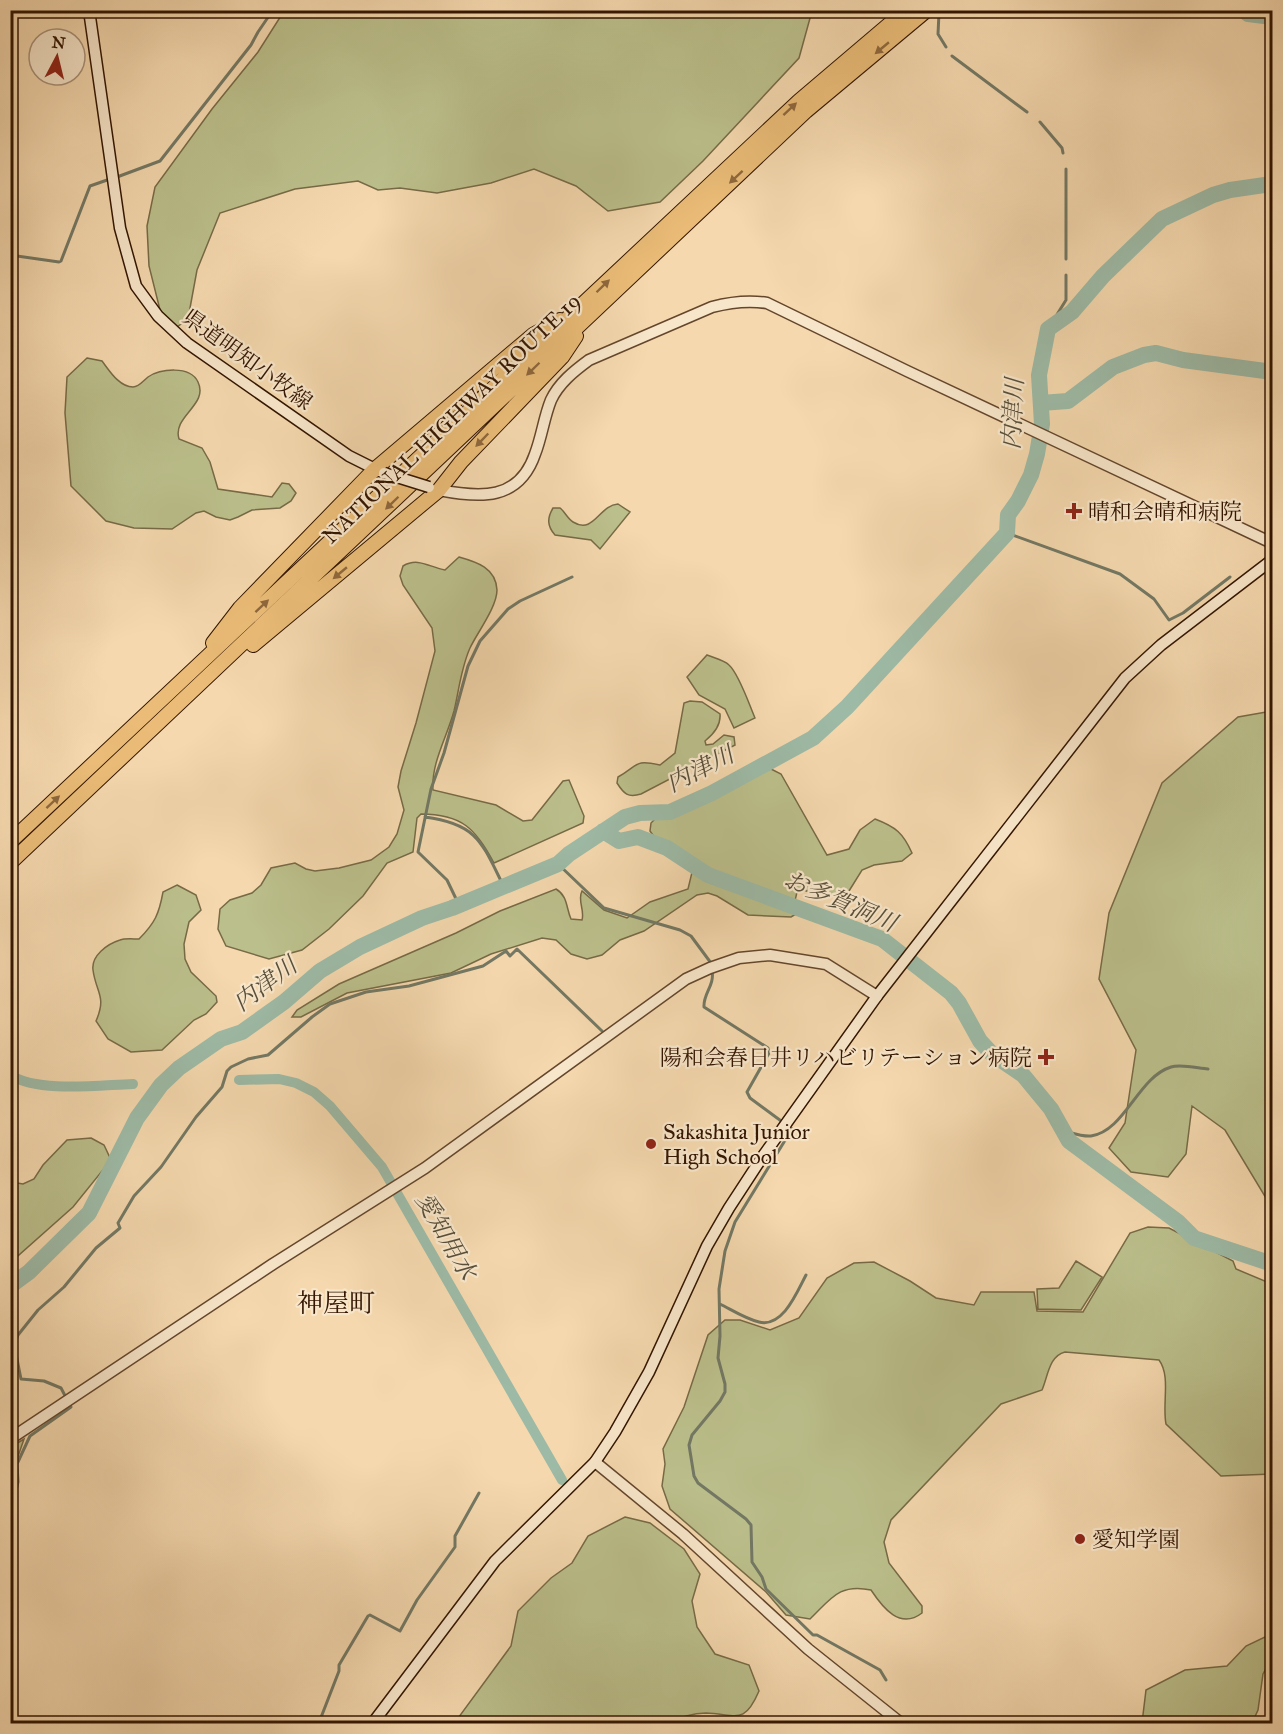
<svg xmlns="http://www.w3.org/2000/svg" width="1283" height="1734" viewBox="0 0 1283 1734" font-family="'IM FELL Great Primer','Noto Serif JP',serif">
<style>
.green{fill:#bbbf8b;stroke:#776a46;stroke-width:1.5}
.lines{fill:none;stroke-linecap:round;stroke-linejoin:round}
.stream{stroke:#737864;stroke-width:3}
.canal{stroke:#9dbaa6;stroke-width:10}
.river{stroke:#9dbaa6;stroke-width:16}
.tertiary-casing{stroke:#64462c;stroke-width:13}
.secondary-casing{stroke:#331500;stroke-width:13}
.trunk-casing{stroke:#331500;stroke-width:16}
.tertiary{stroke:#f8e6ca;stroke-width:10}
.secondary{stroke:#f8e6ca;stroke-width:10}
.trunk{stroke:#eabc77;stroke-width:14}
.secondary-bridge-casing{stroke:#331500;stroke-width:13;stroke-linecap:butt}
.secondary-bridge{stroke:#f8e6ca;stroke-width:10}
.oneway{fill:#8e683c}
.poi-dot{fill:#8f2418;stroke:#f8e6ca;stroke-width:2}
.labels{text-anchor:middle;stroke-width:4.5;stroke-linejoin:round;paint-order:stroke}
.street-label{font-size:22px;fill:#331500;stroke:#f8e6ca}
.poi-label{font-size:22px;fill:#331500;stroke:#f8e6ca;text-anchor:start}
.water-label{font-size:24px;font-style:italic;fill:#584f3a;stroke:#f8e6ca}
.quarter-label{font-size:26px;fill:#331500;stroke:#f8e6ca}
</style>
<rect width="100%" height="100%" fill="#f5d8ae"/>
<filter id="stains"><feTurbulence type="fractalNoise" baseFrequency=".00333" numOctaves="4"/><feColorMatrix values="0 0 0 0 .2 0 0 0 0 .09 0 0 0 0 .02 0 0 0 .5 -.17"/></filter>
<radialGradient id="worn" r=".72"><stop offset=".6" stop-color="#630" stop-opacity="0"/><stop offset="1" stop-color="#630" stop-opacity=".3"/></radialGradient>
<path class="green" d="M284,11H812L799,58L703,161L660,202L608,211L576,186L534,169L491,183L437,193L400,188L378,190L358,181L295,189L220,213L197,270L188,319L177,327L163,322L149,266L147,226L155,187L212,109L258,52Z
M87,358L102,361C109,370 119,387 133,387C139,387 143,381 148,377C160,369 190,365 198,382C209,405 172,416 179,439L202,448L210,462L218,489L272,497L282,483L289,484L296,493L291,501L280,508L252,510L238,517L230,520L216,517L204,511L196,513L172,529L134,528L106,521L71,486L65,413L67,377Z
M618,504L630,512L600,549L591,540L555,535C547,526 547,518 553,508H560C565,512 568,519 573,522C594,535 599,505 618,504Z
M459,557C477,562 496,568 497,590C497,607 477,633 470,648C461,668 459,690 454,711C447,737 431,763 433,790L496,805L523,821L532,820L563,781L569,780L584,816L583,823L494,863C476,829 462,814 421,814L417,818L413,852L387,863L363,896L329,929L302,950L269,959L226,946L218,929L220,909L230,900L252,893L261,885L271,868L295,863L306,869L315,871L339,868L371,860L389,847L397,834L404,810L398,787L401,771L416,723L435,651L432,628L403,585L400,576L403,566C418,557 429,567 445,570Z
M707,655C714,658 724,660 729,665C739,674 749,704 755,718L734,728L725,709L699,695L687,677Z
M690,701L702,702L720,714C721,725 714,734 705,741L706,745L713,744L724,735L734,737L735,745L641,794C628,798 624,794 617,783L618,777C639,765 634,759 660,765L675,753L684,703Z
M1272,711V1208L1225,1130L1192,1106L1186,1154L1168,1177L1131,1172L1109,1148L1125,1123L1136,1050L1099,979L1109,913L1162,783L1238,717Z
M771,769L781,774L827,855L849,849L860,830L875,819C896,827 903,833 912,853L902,861L874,865L862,870L849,891L827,897L803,890L797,892L794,905L798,913L791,917L748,915L717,896L708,893L697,895L644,931L620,940L602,955L587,959L571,954L556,940L542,938L491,954L451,973L347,993L301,1017H292L297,1010L339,984L456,933L500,911L556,889C568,896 566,908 571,919L582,920C585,910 577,900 582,891L604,910L627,918L650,902L688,889L695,860L655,838L650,831L651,823L657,817L696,805L757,773Z
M177,885L196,895L201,910L189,922L184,944L185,959L191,972L216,996L217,1002L206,1014L194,1020L162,1050L131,1052L108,1039L96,1021C107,996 96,993 93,970C91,956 107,944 120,940C125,938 133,939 139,939C155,923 159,914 163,892Z
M91,1138L104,1145L111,1160L73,1207L11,1262V1182L23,1184L34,1179L43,1165L67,1140Z
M1148,1227L1169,1228L1233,1261L1236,1269L1272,1284V1474L1221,1476L1166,1424C1162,1404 1171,1376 1159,1360L1065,1352C1049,1356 1048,1376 1042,1390L1001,1404L891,1520L884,1542L889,1563L922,1606V1613C900,1630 883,1608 871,1590C839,1583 831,1599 810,1619L786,1615L766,1592L670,1509L662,1486L665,1464L663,1449L684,1407L708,1335L725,1320H740L770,1330L799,1318L827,1278L854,1263L874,1262L910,1281L936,1298L974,1305L981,1292H1034L1037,1311L1083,1312L1130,1233Z
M1076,1261L1102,1277L1081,1310L1038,1309L1037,1289L1059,1288Z
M24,1439L14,1468L16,1484L11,1498V1447Z
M625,1517L650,1523L684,1549L700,1574L692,1601L697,1627L715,1654L749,1665L759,1691C744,1726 736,1714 706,1713C692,1713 682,1717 670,1723H452L456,1721L511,1646L518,1611L551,1578L572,1563L588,1536Z
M1269,1635L1272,1636V1658L1263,1674L1258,1710L1252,1723H1142L1146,1690L1185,1670L1227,1666L1246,1646Z"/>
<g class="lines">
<path class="stream" d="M939,13L938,34L946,47
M952,56L1027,112
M1040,122L1062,148L1063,153
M117,177L160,161L251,45L258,32L273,10
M10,255L59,262L61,261L90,186L110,179
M1066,259V169
M1048,329L1066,300V275
M1007,533L1120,574L1154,599L1169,620L1183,613L1230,577
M425,817C478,824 482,843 504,887
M558,864L604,908L680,930L691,936L711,963
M459,905L447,880L418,852L431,789L444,753L468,666L480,641L508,609L520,601L572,577
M712,970C715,986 703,993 704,1007L768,1048L769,1053L747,1092L750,1098L792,1129L735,1222L725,1251L719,1289L720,1336L718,1358L725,1384V1392L720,1401L692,1435L689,1445L694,1476L698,1483L746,1519L751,1525L752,1562L762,1577L766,1589L813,1635H817L880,1670L886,1680
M1064,1131C1072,1133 1083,1137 1091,1136C1125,1131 1138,1077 1171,1067C1181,1064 1197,1068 1208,1069
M720,1304C732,1310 746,1319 759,1322C783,1328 797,1292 806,1275
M10,1518L18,1482L17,1464L30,1436L71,1407L61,1388L44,1381L21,1379L16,1354V1340L18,1335L38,1310L64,1287L96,1248L120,1228L118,1223L134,1196L161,1167L196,1117L222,1087L227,1071L231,1067L248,1059L268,1055L312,1017L330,1004L366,992L409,986L483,966L506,951L510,956L517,949L602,1031
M315,1724L320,1720L339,1671V1665L368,1616L370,1615L400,1631L417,1600L455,1547V1536L479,1493"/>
<path class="canal" d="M10,1075C39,1093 99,1085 133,1084
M239,1080L279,1079L296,1083L314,1092L330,1106L382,1167L562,1480"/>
<path class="river" d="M1243,10L1248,14L1272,17
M1041,403L1068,401L1113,367L1144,355L1156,353L1183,360L1265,371L1272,370
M603,831L619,841L638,837L667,848L708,875L882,939L951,993L959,1003L980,1041L992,1054L1023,1075L1051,1109L1069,1141L1178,1222L1194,1238L1272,1264
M10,1286L29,1272L89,1213L137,1118L161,1085L179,1068L221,1039L242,1032L284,1002L320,971L360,947L422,918L452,908L558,864L569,854L625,817L640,813L670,812L712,793L813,738L847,707L1007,533L1008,515L1018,501L1031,475L1037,454L1042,424L1039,375L1048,329L1072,312L1103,276L1162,219L1213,195L1230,190L1272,184"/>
<g class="tertiary-casing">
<path id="tertiary" d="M439,490C480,498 519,501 535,454C542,436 544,417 551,400C559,383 574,371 589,360L712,307C731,302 748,300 767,303L907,371L1272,543
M10,1439L273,1264L425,1168L686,979L710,968L739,958L770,955L826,964L877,996
M595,1462L683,1534L808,1649L902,1724"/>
</g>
<g class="secondary-casing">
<path id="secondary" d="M89,10L120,228L136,286L158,316L187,343L349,456L379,471
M372,1724L495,1561L595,1462L615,1432L649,1372L707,1246L729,1208L763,1156L877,996L1125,678L1161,645L1272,560"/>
</g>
<g class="trunk-casing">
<path id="trunk" d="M213,643L240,608L375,469L533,335L560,320
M253,645L439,490L461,462L562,357L576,336
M10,842L799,101L906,10
M10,863L806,111L927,10"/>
</g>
<use href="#tertiary" class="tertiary"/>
<use href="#secondary" class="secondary"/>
<use href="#trunk" class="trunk"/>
<g class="secondary-bridge-casing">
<path id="secondary-bridge" d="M384,473L429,487"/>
</g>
<use href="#secondary-bridge" class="secondary-bridge"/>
</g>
<defs><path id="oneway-solid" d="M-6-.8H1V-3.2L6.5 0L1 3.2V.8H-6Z" transform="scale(1.5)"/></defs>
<g class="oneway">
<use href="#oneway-solid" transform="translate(882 48) rotate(140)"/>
<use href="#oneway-solid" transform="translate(790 109) rotate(-43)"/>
<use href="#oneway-solid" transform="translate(736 177) rotate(137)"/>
<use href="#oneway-solid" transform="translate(603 286) rotate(-44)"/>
<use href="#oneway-solid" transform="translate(533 369) rotate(136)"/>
<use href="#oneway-solid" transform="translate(482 440) rotate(134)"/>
<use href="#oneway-solid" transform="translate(392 503) rotate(136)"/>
<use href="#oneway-solid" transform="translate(340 573) rotate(140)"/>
<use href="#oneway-solid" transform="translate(262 606) rotate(-43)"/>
<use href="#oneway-solid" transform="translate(53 802) rotate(-43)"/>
</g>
<g class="poi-dot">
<path d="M1071 502h6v6h6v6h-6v6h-6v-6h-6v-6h6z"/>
<path d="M1043 1048h6v6h6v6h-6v6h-6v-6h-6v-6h6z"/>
<circle cx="651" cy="1144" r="6"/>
<circle cx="1080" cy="1539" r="6"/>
</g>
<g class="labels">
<g class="street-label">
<text transform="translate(248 359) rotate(36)" y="8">県道明知小牧線</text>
<text transform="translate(451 418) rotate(-44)" y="8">NATIONAL HIGHWAY ROUTE 19</text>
</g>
<g class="poi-label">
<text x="1088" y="519">晴和会晴和病院</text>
<text x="1032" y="1065" text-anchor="end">陽和会春日井リハビリテーション病院</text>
<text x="663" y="1139">Sakashita Junior<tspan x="663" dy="25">High School</tspan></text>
<text x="1092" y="1547">愛知学園</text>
</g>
<g class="water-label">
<text transform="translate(1013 414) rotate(-87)" y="8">内津川</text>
<text transform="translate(700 769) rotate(-27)" y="8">内津川</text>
<text transform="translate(840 901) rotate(23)" y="8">お多賀洞川</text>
<text transform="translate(265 984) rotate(-37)" y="8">内津川</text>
<text transform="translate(446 1236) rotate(60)" y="8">愛知用水</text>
</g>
<g class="quarter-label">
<text x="336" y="1312">神屋町</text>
</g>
</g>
<rect width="1283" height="1734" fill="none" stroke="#f5d8ae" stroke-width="36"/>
<rect x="12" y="12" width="1259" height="1710" fill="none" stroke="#331500" stroke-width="3"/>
<rect x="18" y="18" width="1247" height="1698" fill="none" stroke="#331500" stroke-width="1.5"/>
<g transform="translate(57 57) rotate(7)"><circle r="28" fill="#f8e6ca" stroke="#a99279" stroke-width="1.5"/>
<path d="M0-4.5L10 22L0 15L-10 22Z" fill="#8f2418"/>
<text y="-9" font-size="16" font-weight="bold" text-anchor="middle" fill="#331500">N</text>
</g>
<rect width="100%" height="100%" filter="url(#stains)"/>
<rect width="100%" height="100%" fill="url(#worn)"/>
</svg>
